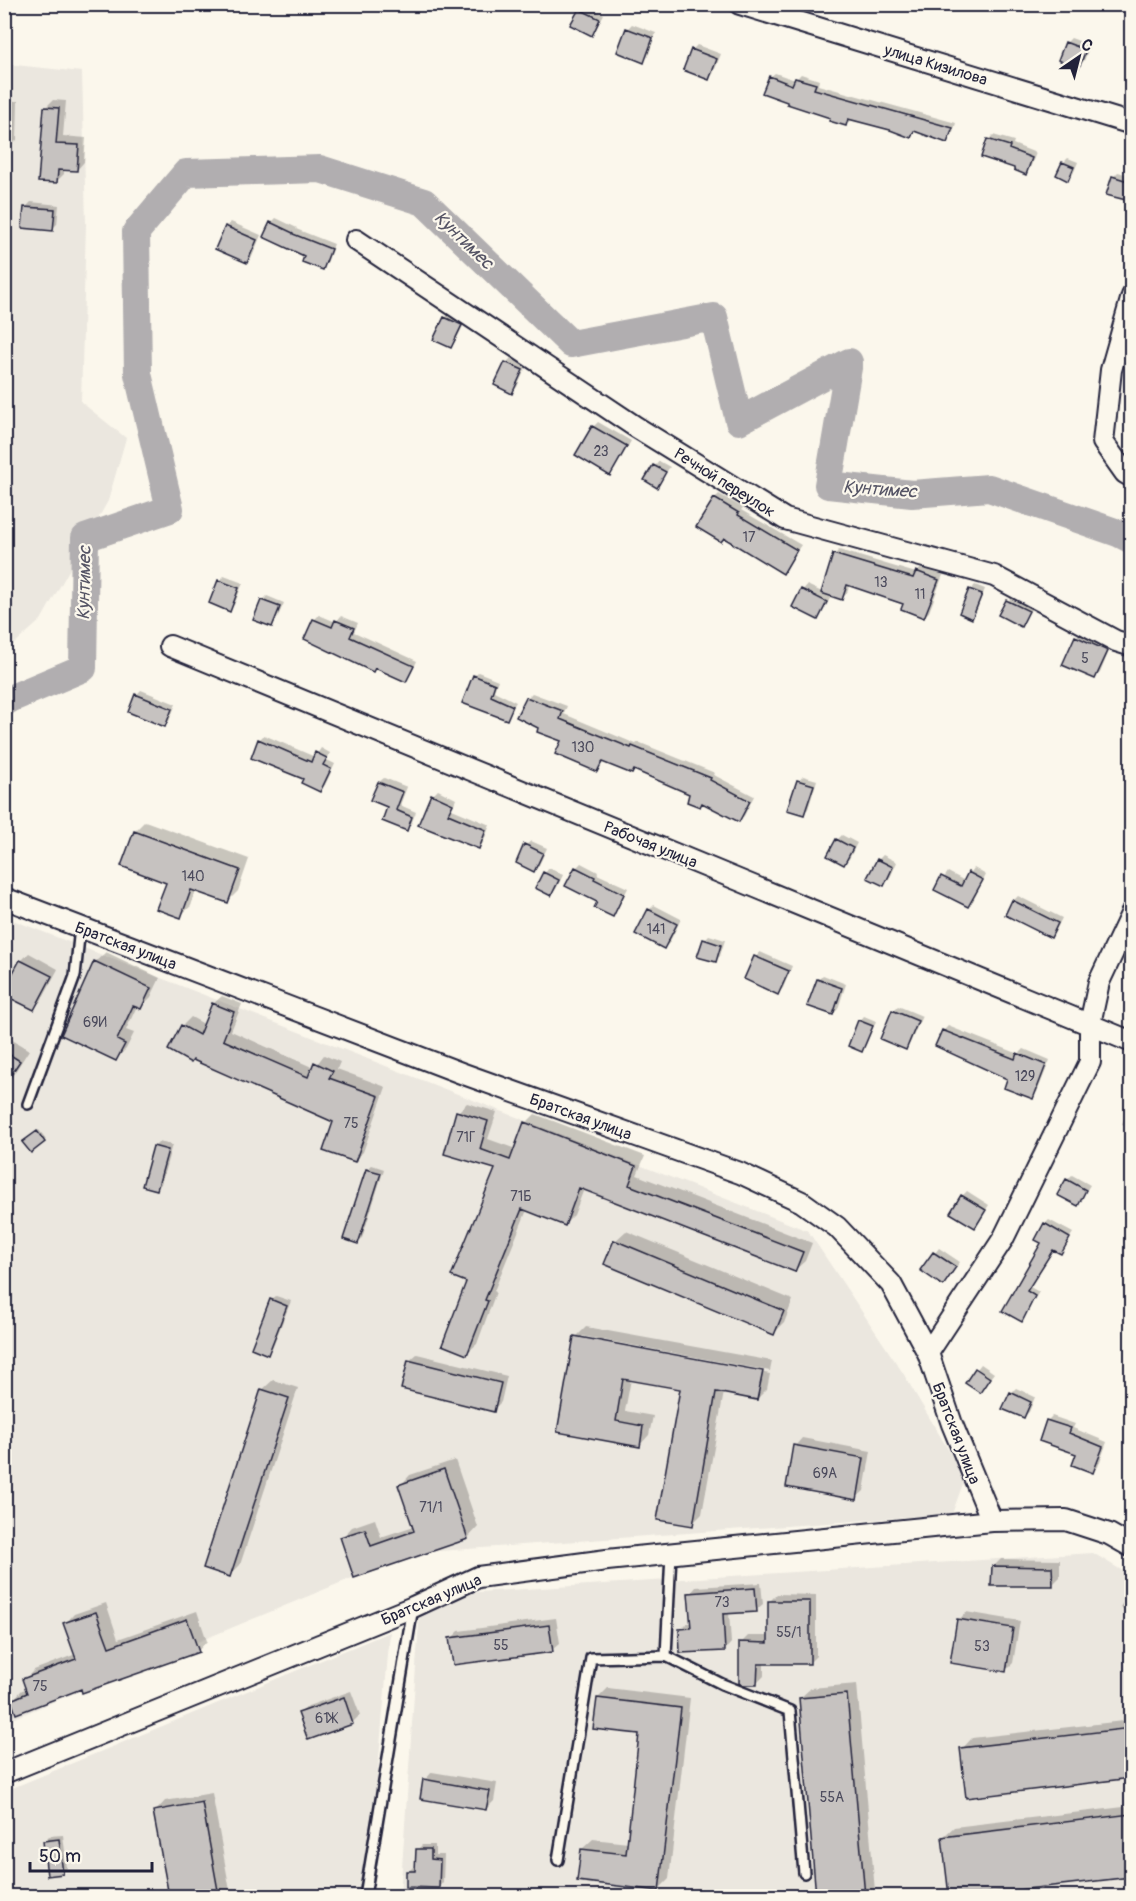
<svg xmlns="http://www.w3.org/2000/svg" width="1136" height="1901" viewBox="0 0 1136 1901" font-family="Pangolin,sans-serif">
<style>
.built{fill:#ebe7df}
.shadow{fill:#0003}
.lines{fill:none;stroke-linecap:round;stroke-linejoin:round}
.river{stroke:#b1aeb0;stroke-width:28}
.building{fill:#c6c2c0;stroke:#22223b;stroke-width:1.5}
.lane-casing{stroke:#22223b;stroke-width:14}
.street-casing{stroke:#22223b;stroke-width:24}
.lane{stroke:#fbf7ec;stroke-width:9}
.street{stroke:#fbf7ec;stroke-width:20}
.labels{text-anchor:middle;stroke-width:4.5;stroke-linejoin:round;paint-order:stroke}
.number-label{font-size:14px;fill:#4b4a5c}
.street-label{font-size:16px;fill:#22223b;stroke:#fbf7ec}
.water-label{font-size:18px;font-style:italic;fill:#545364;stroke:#fbf7ec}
</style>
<rect width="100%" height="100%" fill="#fbf7ec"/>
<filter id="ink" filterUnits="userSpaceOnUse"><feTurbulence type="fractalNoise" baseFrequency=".0167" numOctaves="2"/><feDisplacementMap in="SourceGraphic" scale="12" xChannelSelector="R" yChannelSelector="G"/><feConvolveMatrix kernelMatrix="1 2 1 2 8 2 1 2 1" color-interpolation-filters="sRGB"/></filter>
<g filter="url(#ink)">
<path class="built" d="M5,64L82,72L86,224L81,402L126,438L108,501L41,620L5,652Z
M5,917L808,1231L903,1373L965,1478L952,1514L412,1553L5,1722Z
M1093,1553L1131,1576V1896H400L420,1609L462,1593Z
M390,1632L367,1896H5V1791Z"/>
<path class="shadow" d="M956,4H971L967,8Z
M585,5L604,14L596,29L591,34L572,25L580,9Z
M632,24L656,33L648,56L643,61L627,29Z
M1071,38L1090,45L1084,61L1079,66L1066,43Z
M697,45L721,54L713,74L708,79L692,50Z
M775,73L795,80L801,74L819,80L818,85L956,123L952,136L947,141L915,131L911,136L890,128L851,120L846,124L770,77Z
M53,100L66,101L63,136L86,138L84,162L77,170L64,169V174L56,182L45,108Z
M4,101H18L17,140L9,147H4Z
M993,135L1014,141L1013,144L1036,153L1030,168L1026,173L988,140Z
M1068,158L1078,162L1073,174L1068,179L1063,163Z
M1118,172L1132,176V189L1125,199L1113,177Z
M31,202L59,205L57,224L52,229L26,207Z
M276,218L297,228L296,229L334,244L327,263L322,268L306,255L271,223Z
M231,222L261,235L252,257L247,261L226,227Z
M450,313L466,320L455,342L451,347L445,318Z
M511,358L527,365L517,387L512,392L506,363Z
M598,422L631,441L615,469L610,474L593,427Z
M659,461L670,467L656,486L646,479Z
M719,494L743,508L741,510L801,545L782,572L725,537L715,498Z
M839,550L916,573L922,567L943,575L929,612L924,616L905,603L850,584L847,593L842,598L832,595L822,613L818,618L803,590L807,585L822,592L834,555Z
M224,576L243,583L234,605L229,610L211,602L220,580Z
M975,585L985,589L976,612L971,617V590Z
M267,596L284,603L276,621L271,626L262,601Z
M1012,596L1033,606L1021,625L1000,614Z
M319,615L336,622L341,616L358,623L354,632L417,661L410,676L406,681L377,667L373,671L314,620Z
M1081,632L1111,646L1100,673L1095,677L1076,637Z
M478,672L498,680L494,691L516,702L506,718L474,676Z
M141,690L176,704L169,721L164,725L136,695Z
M532,693L567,706L564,714L636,744L638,742L715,773L714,775L754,796L744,816L739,820L704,802L700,805L691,794L635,769L604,762L597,770L563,740L540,728L527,698Z
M264,735L315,757L321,748L330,753L327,760L335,764L325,785L320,790L305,778L259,740Z
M803,776L817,780L808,809L803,813L799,781Z
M384,778L407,787L400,805L416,812L411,824L406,829L389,806L372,799L379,782Z
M438,790L456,799L452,809L490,825L483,843L478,848L420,824L433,795Z
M145,821L249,859L238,891L227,902L196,890L191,906L180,916L168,882L135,831Z
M842,835L857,843L849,859L844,863L837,840Z
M531,841L547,848L539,865L534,870L526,845Z
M883,855L897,862L889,880L884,884L878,860Z
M581,863L598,872L597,874L628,888L617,910L612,915L599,902L567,885L576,868Z
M549,868L563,875L556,889L551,894L545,873Z
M974,868L986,875L973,901L968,905L936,890L948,872L965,881Z
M1018,896L1062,918L1055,932L1051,937L1013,901Z
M654,905L681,919L669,943L664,948L649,910Z
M709,935L725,940L720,956L715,961L704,940Z
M106,952L160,978L151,997L140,1008L137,1006L126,1030L134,1033L126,1049L116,1059L95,962Z
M760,952L792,966L783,988L778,993L756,957Z
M29,953L58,969L41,1001L34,1008L21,961Z
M823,975L846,984L838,1009L833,1014L818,980Z
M222,996L242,1004L231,1031L314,1068L324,1055L340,1062L337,1069L386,1087L363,1152L354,1161L335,1122L182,1026L191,1017L204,1024L213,1004Z
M898,1006L922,1016L910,1043L905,1048L893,1011Z
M864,1016L876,1021L866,1045L861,1050L860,1021Z
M948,1026L1019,1054L1024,1049L1050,1060L1037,1092L1032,1097L943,1031Z
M4,1035L29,1050L4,1089Z
M467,1103L497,1112L488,1139L516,1149L526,1123L535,1114L645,1156L637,1175L812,1243L805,1261L795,1270L584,1189L574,1215L565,1224L527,1210L494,1291L496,1292L477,1344L467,1353L468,1282L497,1168L445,1153L458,1112Z
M1132,1105V1128L1122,1124L1128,1109Z
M39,1130L46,1139L31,1151L26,1140Z
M159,1142L172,1145L161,1184L156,1189L154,1147Z
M372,1165L384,1169L362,1238L357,1242L367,1169Z
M1072,1175L1090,1185L1078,1204L1067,1180Z
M967,1191L989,1205L975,1226L962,1196Z
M1049,1220L1073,1233L1060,1252L1053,1248L1030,1287L1039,1292L1021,1320L1004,1311L1043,1243L1045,1224Z
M626,1231L793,1300L784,1323L774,1333L615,1241Z
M939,1248L960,1262L943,1284L922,1270Z
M276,1296L291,1301L272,1348L267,1353L271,1300Z
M586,1327L772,1361L770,1371L582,1336V1339L770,1374L767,1389L757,1399L724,1392L702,1514L692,1524L682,1388L631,1379L625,1411L653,1416L649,1435L639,1446L559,1431L576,1337Z
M417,1354L507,1376L501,1402L493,1410L409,1361Z
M981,1364L994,1373L980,1391L967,1382Z
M273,1380L298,1388L240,1565L230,1575L262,1390Z
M1016,1388L1035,1397L1029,1412L1024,1416L1011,1393Z
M1052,1416L1075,1424L1073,1428L1107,1442L1098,1467L1093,1471L1078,1453L1047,1421Z
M802,1438L871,1451L864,1491L856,1498L795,1446Z
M455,1460L478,1527L468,1538L355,1576L342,1538L352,1527L375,1519L381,1537L414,1526L400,1486L410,1475Z
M1001,1559L1060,1560V1577L1052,1585L993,1567Z
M761,1583L763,1604L756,1610L729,1612L731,1643L725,1650L681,1629L687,1623H692L690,1594L696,1587Z
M1132,1590V1614L1120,1607Z
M777,1594L816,1595V1656L809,1663L764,1662V1676L757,1683L741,1643L748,1636H770V1601Z
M106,1603L118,1639L197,1611L207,1641L198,1651L82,1688L13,1700L22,1690L27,1689L24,1680L34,1670L76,1654L65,1624L74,1614Z
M966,1612L1020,1621L1013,1663L1005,1671L959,1620Z
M556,1618L560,1643L552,1650L451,1639L459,1631Z
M857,1684L875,1891L870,1896H818L800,1698L811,1688Z
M608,1688L690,1698L669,1879L659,1889L582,1849L593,1839L628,1843L641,1733L598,1698Z
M351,1691L360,1715L352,1723L300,1713L308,1706Z
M1132,1720V1777L967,1796L962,1749L972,1738Z
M432,1772L497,1783L494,1801L486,1809L425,1780Z
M212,1793L231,1896H171L155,1812L165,1801Z
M1132,1806V1875L950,1896L943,1837L954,1827Z
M63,1835L67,1868L62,1873L44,1841L49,1836Z
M422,1845H435V1855H444L443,1882L439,1887L408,1872L413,1867H417V1850Z"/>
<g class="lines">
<path class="river" d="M4,703L12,698L83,668L85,538L170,509L138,374L136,232L186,173L320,169L424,202L571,344L714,317L739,421L849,362L828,485L912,494L989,488L1118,533L1132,540"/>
</g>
<path class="building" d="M579,9L600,19L592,36L570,25Z
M626,28L653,38L644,63L617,52Z
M1065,42L1086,50L1079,68L1058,60Z
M691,49L717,59L709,80L683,70Z
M769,76L792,85L795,78L816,84L814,89L953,128L947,143L914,131L911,138L890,130L848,119L846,126L829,121L830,118L787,104V102L762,93Z
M44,107L59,108L56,144L79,145L77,171L58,170L57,183L38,182Z
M987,139L1010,146L1009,149L1032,158L1026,175L1014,170V168L981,157Z
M1062,162L1074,167L1068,181L1056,175Z
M1112,176L1131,182L1126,200L1106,195Z
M24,207L55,209L53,231L22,228Z
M270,222L293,233V234L331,249L323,270L302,262L304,256L263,237Z
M225,226L257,240L247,263L215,249Z
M444,317L462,325L451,348L433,340Z
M505,362L523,370L512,394L494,385Z
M592,426L627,446L610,476L575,455Z
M653,465L666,472L657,488L644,480Z
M714,498L739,513L738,515L797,550L783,574L724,538L721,542L696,527Z
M833,554L913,578L916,571L939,580L924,618L901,609L903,604L847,585L842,600L821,593Z
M218,580L239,588L230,612L209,603Z
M801,589L827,602L818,620L792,607Z
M969,589L982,594L972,619L959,613Z
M261,600L280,607L272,627L253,620Z
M1006,600L1029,611L1021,627L998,615Z
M313,619L332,627L335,620L354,628L350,637L414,666L406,682L375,668L373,672L304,639Z
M1075,636L1108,651L1095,679L1062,665Z
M473,675L495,684L491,696L513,706L507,720L462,703Z
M135,694L172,709L165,727L128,712Z
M526,697L563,711L560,719L631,748L632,746L711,778L710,780L750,801L739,822L702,803L700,807L687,802L689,794L634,770L632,774L602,762L597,772L555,754L561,741L537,732L538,728L516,717Z
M258,739L311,762L315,752L327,758L323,765L331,769L320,792L301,783L303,779L251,758Z
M797,780L814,785L804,815L787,810Z
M378,782L403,792L396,810L412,817L407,831L382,821L387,807L370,800Z
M431,794L453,804L448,814L486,830L479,849L418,825Z
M134,831L240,870L228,903L191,890L181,918L156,909L166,883L121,866Z
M836,839L853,848L844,865L827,856Z
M524,844L543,853L534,872L516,863Z
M877,859L893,867L884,886L867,878Z
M575,867L595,877L594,879L624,894L613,917L594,908L597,902L565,886Z
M543,872L559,880L551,896L535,888Z
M968,872L983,880L968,907L934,890L941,876L961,886Z
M1012,900L1058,923L1051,938L1005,915Z
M648,909L677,924L664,949L635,934Z
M703,939L721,945L716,962L697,957Z
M754,956L789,971L778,995L744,979Z
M20,960L52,976L34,1010L4,995V989Z
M94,961L151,988L141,1009L133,1006L117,1040L125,1044L116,1061L61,1035Z
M817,979L842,988L833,1015L807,1006Z
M212,1003L234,1012L223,1040L308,1077L314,1062L333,1071L329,1078L379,1096L355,1162L323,1151L333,1122L193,1060L191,1063L168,1050L181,1025L199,1035Z
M892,1010L918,1021L906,1050L880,1039Z
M858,1020L873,1026L862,1052L848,1046Z
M942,1030L1015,1059L1017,1053L1046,1065L1033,1099L1004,1088L1007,1079L935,1046Z
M4,1051L20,1061L4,1085Z
M456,1111L488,1121L480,1149L510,1160L524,1122L636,1166L629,1185L803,1252L795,1272L579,1188L565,1226L522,1209L485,1300L488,1301L467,1355L442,1345L466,1282L451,1276L495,1169L444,1154Z
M37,1131L45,1142L31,1153L22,1142Z
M153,1146L168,1150L157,1190L142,1186Z
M366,1169L381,1173L358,1244L343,1239Z
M1066,1179L1086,1190L1078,1206L1057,1195Z
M961,1195L986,1210L975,1228L950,1213Z
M1044,1223L1070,1238L1061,1254L1053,1250L1027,1291L1035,1296L1022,1322L1002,1311L1041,1243L1035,1240Z
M614,1240L784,1311L774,1335L604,1264Z
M933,1252L956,1267L943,1286L920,1270Z
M270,1299L287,1306L268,1355L251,1348Z
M574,1336L763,1371L757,1400L716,1392L693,1526L657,1520L680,1389L623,1379L616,1421L643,1426L640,1447L557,1432Z
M408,1360L501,1383L494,1412L401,1389Z
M975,1368L990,1378L980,1393L965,1383Z
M261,1389L289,1398L230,1577L203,1568Z
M1010,1392L1031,1402L1024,1418L1002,1409Z
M1046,1420L1071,1428L1069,1433L1103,1447L1093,1473L1072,1465L1076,1454L1039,1441Z
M793,1445L864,1458L857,1500L786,1487Z
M444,1469L468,1539L354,1578L340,1537L365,1529L371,1546L414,1531L398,1485Z
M992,1566L1052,1567L1053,1586H991Z
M755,1588L757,1612L723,1614L725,1651L680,1653L679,1629L691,1628L688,1593Z
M768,1601H810V1664H758L757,1685H742L739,1683V1642L768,1643Z
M96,1612L109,1647L187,1619L199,1652L82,1693L81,1689L16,1714L11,1700L27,1693L22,1679L76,1659L63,1623Z
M957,1619L1013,1628L1006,1672L950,1663Z
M549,1625L553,1652L453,1665L449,1638Z
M847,1694L865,1896H816L799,1698Z
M344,1697L353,1724L308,1740L298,1713Z
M597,1698L681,1708L659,1891L577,1881L581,1849L626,1854L639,1734L593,1729Z
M1131,1728V1778L966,1798L960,1748Z
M423,1779L490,1791L486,1810L420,1799Z
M202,1802L219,1896H169L153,1811Z
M1131,1814V1877L966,1896H949L942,1837Z
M59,1839L63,1874L47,1876L43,1841Z
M416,1849H431V1859L440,1860L439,1888L406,1887V1871H415Z"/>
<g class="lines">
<g class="lane-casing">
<path id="lane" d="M28,1104L75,976L80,927
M671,1554L666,1656L722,1684L790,1711L804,1873
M558,1860L591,1658L666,1656
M365,1896L413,1607"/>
</g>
<g class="street-casing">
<path id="street" d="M740,4L1132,124
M356,240L636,427L785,519L994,576L1116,641L1132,646
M1132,296L1111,370L1103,442L1125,473L1132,477
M170,646L1132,1042
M4,898L461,1073L740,1173L802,1202L837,1227L891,1284L928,1353L952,1424L992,1521
M928,1353L1003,1239L1090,1062V1024L1099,982L1132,912
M4,1773L413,1607L478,1577L607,1560L992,1521L1066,1520L1109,1534L1132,1547"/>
</g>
<use href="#lane" class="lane"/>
<use href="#street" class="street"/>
</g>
</g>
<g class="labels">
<g class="number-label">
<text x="601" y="456">23</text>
<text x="749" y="542">17</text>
<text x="881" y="587">13</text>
<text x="920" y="599">11</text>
<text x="1085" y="663">5</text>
<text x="583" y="752">130</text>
<text x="193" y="881">140</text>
<text x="656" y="934">141</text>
<text x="95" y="1027">69И</text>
<text x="1025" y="1081">129</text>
<text x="351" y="1128">75</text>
<text x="466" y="1142">71Г</text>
<text x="521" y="1201">71Б</text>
<text x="825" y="1478">69А</text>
<text x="431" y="1512">71/1</text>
<text x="722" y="1607">73</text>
<text x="789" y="1637">55/1</text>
<text x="501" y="1650">55</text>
<text x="982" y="1651">53</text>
<text x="40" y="1691">75</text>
<text x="326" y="1723">61Ж</text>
<text x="832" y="1802">55А</text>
</g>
<g class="street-label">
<text transform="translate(936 64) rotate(17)" y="6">улица Кизилова</text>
<text transform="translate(725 482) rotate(32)" y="6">Речной переулок</text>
<text transform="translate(651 844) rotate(22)" y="6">Рабочая улица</text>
<text transform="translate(126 945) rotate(21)" y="6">Братская улица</text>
<text transform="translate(581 1116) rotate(20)" y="6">Братская улица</text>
<text transform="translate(957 1433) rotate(69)" y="6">Братская улица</text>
<text transform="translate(431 1599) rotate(-23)" y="6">Братская улица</text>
</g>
<g class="water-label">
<text transform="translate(464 240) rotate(44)" y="6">Кунтимес</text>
<text transform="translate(880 489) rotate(4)" y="6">Кунтимес</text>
<text transform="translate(84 583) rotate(-89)" y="6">Кунтимес</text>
</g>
</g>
<rect width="1136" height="1901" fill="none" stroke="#fbf7ec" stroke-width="24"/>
<rect x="12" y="12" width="1112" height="1877" fill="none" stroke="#22223b" stroke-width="2" filter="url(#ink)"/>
<g transform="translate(1079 57) rotate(35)" stroke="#fbf7ec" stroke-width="4.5" paint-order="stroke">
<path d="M0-4.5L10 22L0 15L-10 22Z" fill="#22223b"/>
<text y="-9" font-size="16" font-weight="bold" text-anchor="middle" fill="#22223b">С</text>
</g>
<path d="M30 1862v9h122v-9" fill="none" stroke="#22223b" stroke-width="3"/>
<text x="39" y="1862" font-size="18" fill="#22223b" stroke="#fbf7ec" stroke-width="4.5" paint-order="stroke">50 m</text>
</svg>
